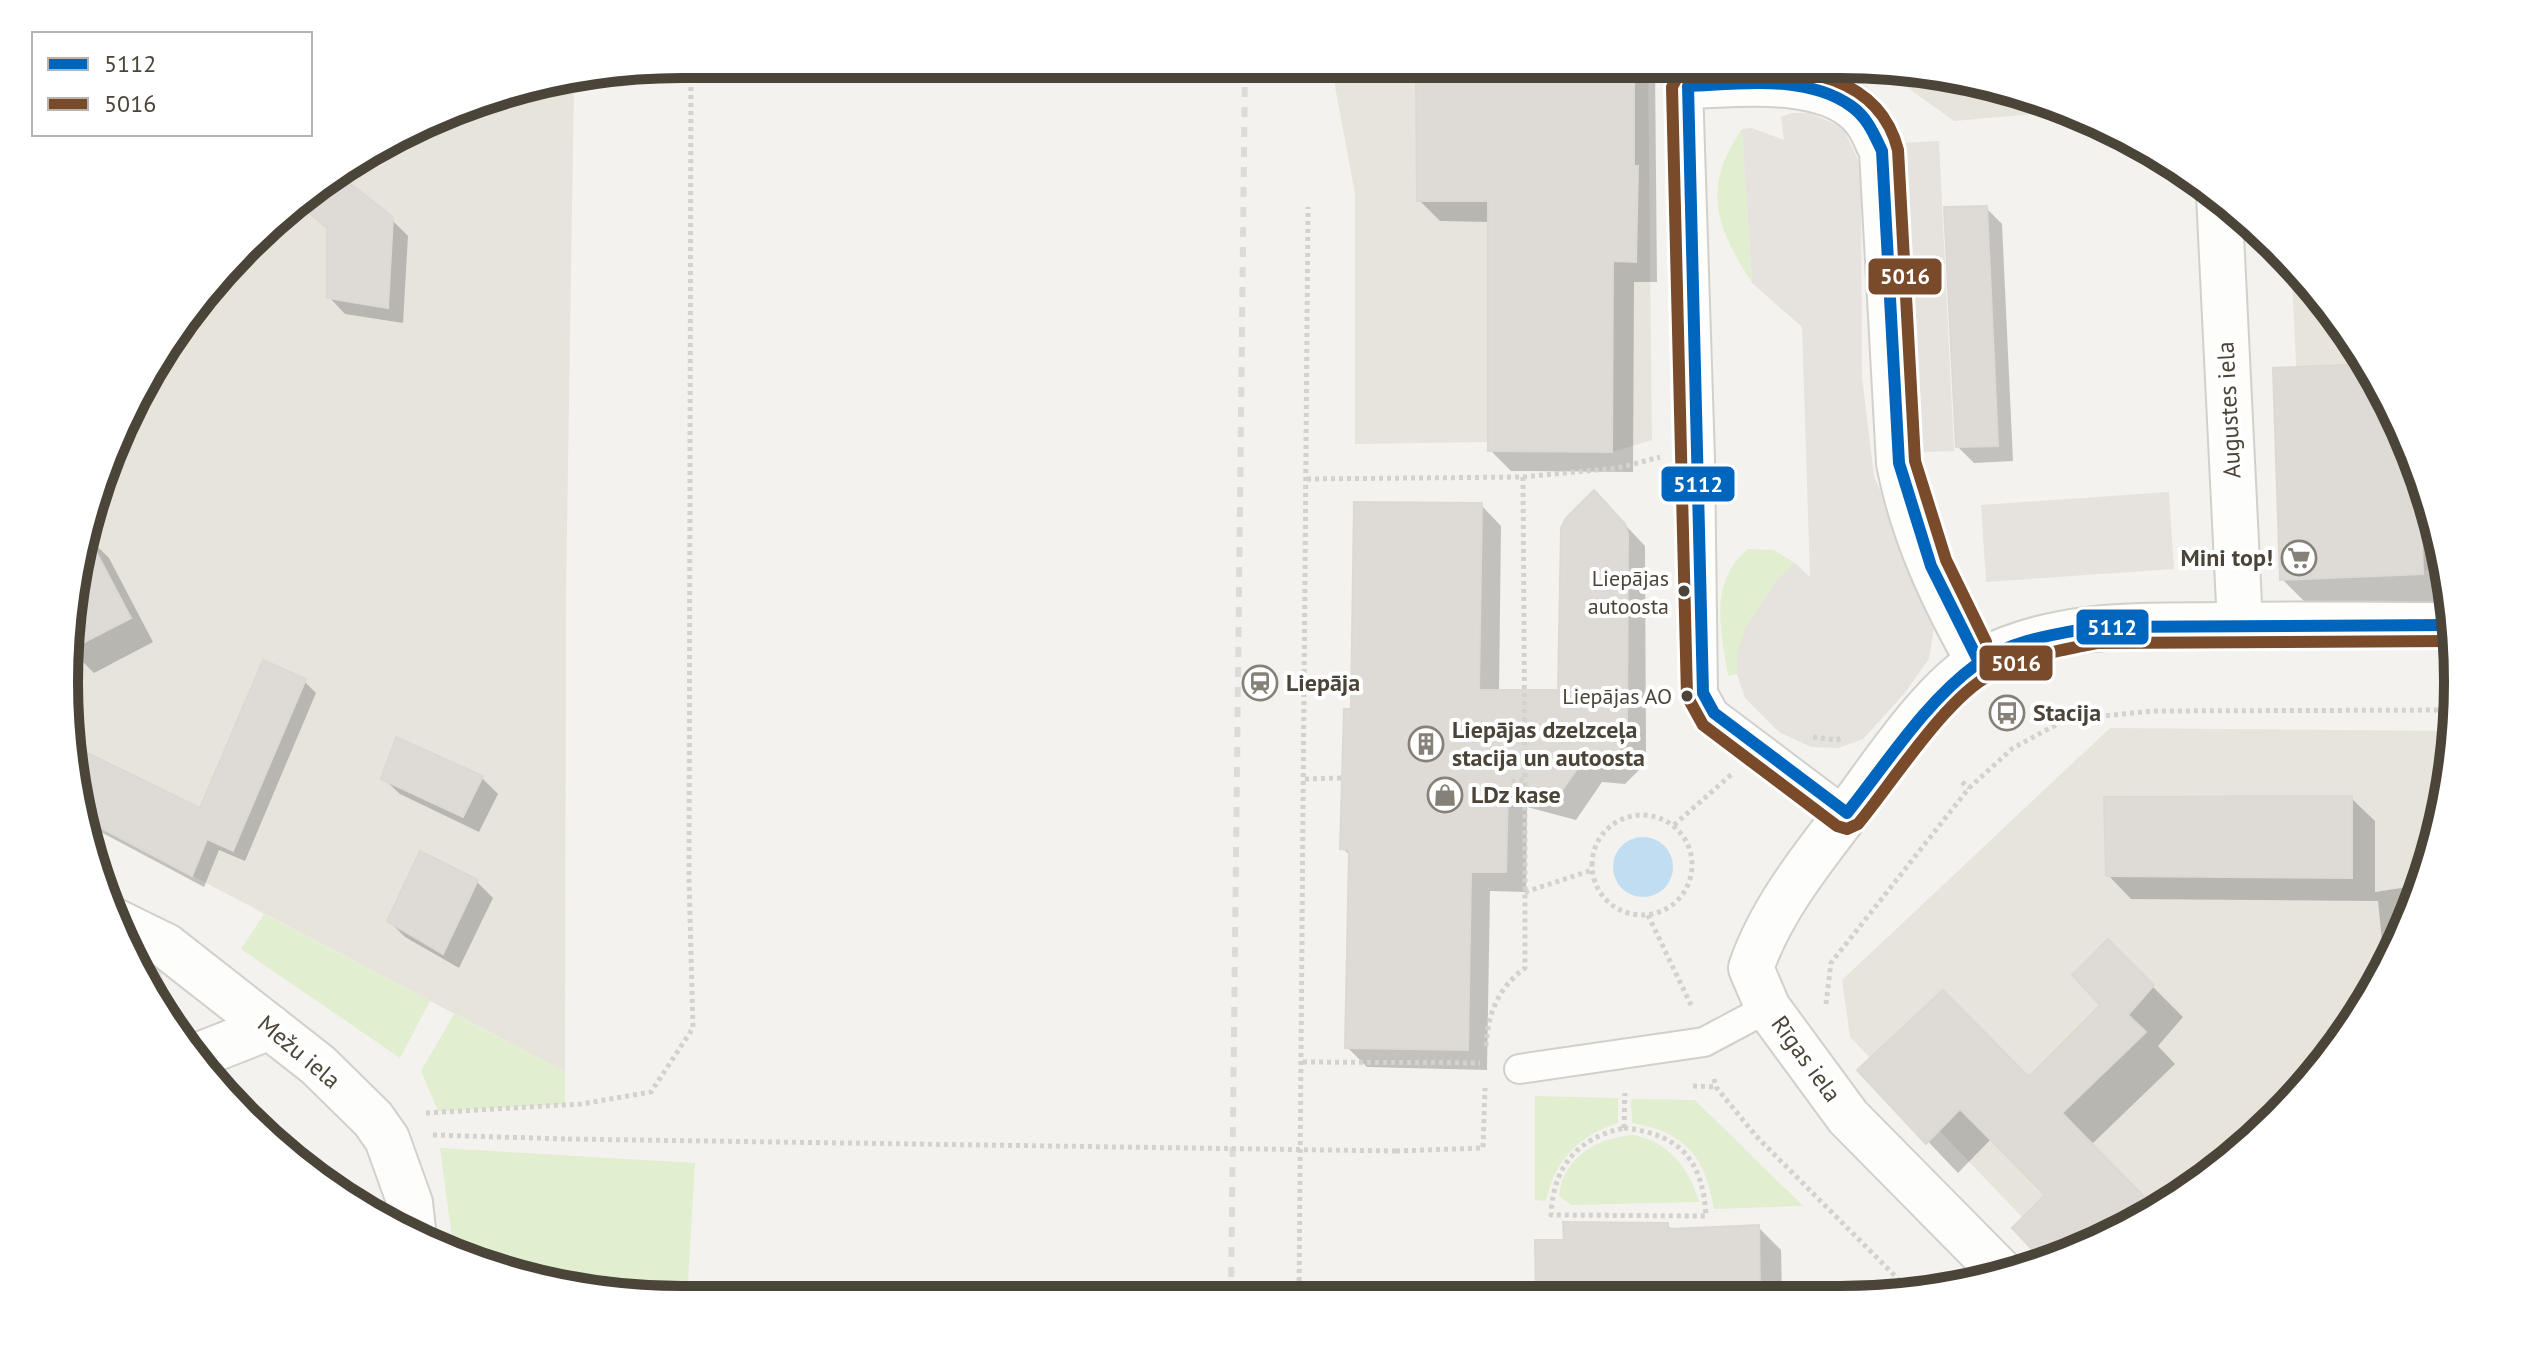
<svg xmlns="http://www.w3.org/2000/svg" width="2522" height="1364" viewBox="0 0 2522 1364" font-family="'PT Sans',sans-serif">
<style>
.residential{fill:#e7e4dc}
.green{fill:#e1eecf}
.parking{fill:#e6e3df}
.water{fill:#c0ddf1}
.shadow{fill:#0003}
.building{fill:#dedbd6;stroke:#dcd9d4;stroke-width:2}
.lines{fill:none;stroke-linecap:round;stroke-linejoin:round}
.service-casing{stroke:#d2d0cb;stroke-width:32}
.minor-casing{stroke:#d2d0cb;stroke-width:48}
.tertiary-casing{stroke:#d2d0cb;stroke-width:48}
.path{stroke:#d3d2cc;stroke-width:5;stroke-dasharray:4 4;stroke-linecap:butt}
.service{stroke:#fdfdfc;stroke-width:28}
.minor{stroke:#fdfdfc;stroke-width:44}
.tertiary{stroke:#fdfdfc;stroke-width:44}
.rail{stroke:#dbdbda;stroke-width:6;stroke-dasharray:10 10;stroke-linecap:butt}
.path-bridge{stroke:#d3d2cc;stroke-width:5;stroke-dasharray:4 4;stroke-linecap:butt}
.bus-1-casing{stroke:#fff;stroke-width:18}
.bus-2-casing{stroke:#fff;stroke-width:18}
.bus-1{stroke:#0065bd;stroke-width:12}
.bus-2{stroke:#7a4b2a;stroke-width:12}
.bus-dot{fill:#4b4439;stroke:#fff;stroke-width:3}
.labels{text-anchor:middle;stroke-width:8;stroke-linejoin:round;paint-order:stroke}
.bus-label{font-size:22px;fill:#4b4439;stroke:#fff;text-anchor:end}
.street-label{font-size:24px;fill:#4b4439;stroke:#fff}
.poi-label{font-size:24px;font-weight:bold;fill:#4b4439;stroke:#fff;text-anchor:start}
.rim{fill:none;stroke:#4b4439;stroke-width:10}
.line-badge{stroke:#fff;stroke-width:3}
.badge-label{font-size:22px;text-anchor:middle;font-weight:bold;fill:#fff}
</style>
<rect width="100%" height="100%" fill="#f4f2ee"/>
<path class="residential" d="M1331,65H1648L1652,440L1612,452L1488,451L1487,442L1355,444V194Z
M1876,65L2000,85L2070,111L1954,121Z
M574,82L566,594L565,1072L81,817L65,723L85,522L168,339L305,192L483,97Z
M2291,262L2305,275L2375,373L2425,484L2446,571L2306,564Z
M2110,728L2455,731L2437,842L2394,956L2304,1090L2184,1196L2076,1253L2060,1257L1850,1037L1842,980Z"/>
<path class="green" d="M1742,129L1752,283C1716,226 1701,188 1742,129Z
M1748,549L1774,550L1795,563C1763,595 1740,628 1737,674L1728,676C1721,629 1708,583 1748,549Z
M264,914L430,1001L400,1058L241,949Z
M454,1014L565,1072V1104L438,1111L421,1071Z
M1535,1096L1618,1098V1123C1578,1136 1555,1160 1546,1201L1535,1200Z
M1631,1099L1695,1100L1803,1206L1714,1209C1705,1157 1686,1132 1632,1123Z
M1633,1135C1668,1141 1690,1169 1699,1202L1571,1205L1559,1196C1563,1157 1597,1138 1633,1135Z
M440,1148L695,1163L687,1299C604,1299 531,1282 454,1253Z"/>
<path class="parking" d="M1792,113H1810L1843,128L1861,166L1862,377L1874,476L1935,622L1929,659L1904,694L1863,739L1838,748L1811,747L1779,732L1745,698L1737,674L1738,651L1746,627L1776,581L1795,563L1810,577L1802,327L1752,283L1742,129L1752,128L1784,140L1781,117Z
M1939,141L1954,451L1919,452L1903,143Z
M2169,492L2174,569L1986,582L1981,505Z
M151,945L179,1024L126,952Z"/>
<path class="water" d="M1613 867a30 30 0 1 1 60 0a30 30 0 1 1-60 0Z"/>
<path class="shadow" d="M1396,65H1655L1657,282H1634L1633,472L1511,471L1490,450V222L1440,221L1419,200L1433,68Z
M296,202L391,219L408,236L403,323L345,314L329,297V230Z
M1986,208L2002,224L2013,461L1974,463L1958,447Z
M2367,366L2375,373L2425,484L2453,609L2317,614L2282,579Z
M1481,505L1501,526L1499,692L1560,693L1614,513L1645,546L1646,752L1643,766L1625,784L1602,782L1576,820L1527,807L1526,892L1490,891L1487,1070L1367,1067L1347,1047L1351,856L1342,848L1353,711Z
M86,535L109,558L153,642L94,673L72,651Z
M304,681L316,693L245,861L219,850L204,887L82,822L70,753L73,749L201,811Z
M383,778H482L498,794L479,832L400,794Z
M2351,798L2375,821V892L2421,885L2388,965L2384,961L2378,901L2131,899L2108,875Z
M477,882L493,898L459,968L405,937L389,921Z
M2108,942L2183,1017L2158,1046L2175,1064L2091,1145L2155,1211L2076,1253L2046,1261L2048,1195L1992,1138L1958,1173L1860,1070L2029,1079L2103,1005Z
M1667,1225L1673,1230L1758,1227L1781,1250L1782,1295L1538,1296L1566,1242Z"/>
<path class="building" d="M1433,65H1634V166H1638L1636,262L1613,261L1612,452L1488,451V201H1417L1416,83L1430,76Z
M338,174L393,217L388,308L327,298V228L296,202L305,192Z
M1987,206L1998,446L1956,447L1944,207Z
M2369,364L2420,471L2423,574L2280,580L2273,368Z
M1594,490L1625,524L1628,534L1627,731L1623,745L1605,764L1582,762L1555,800L1508,788L1506,872H1471L1468,1050L1345,1048L1349,850L1340,849L1344,709H1351L1354,502L1482,503L1479,690H1558L1561,528L1566,518Z
M84,529L131,618L73,648L79,581Z
M263,660L306,679L233,851L207,839L192,876L81,817L69,744L200,808Z
M396,737L483,776L463,817L381,779Z
M2352,796V878L2106,876L2104,797Z
M420,851L478,880L443,954L387,921Z
M2108,939L2154,985L2128,1015L2146,1032L2062,1113L2157,1210L2076,1253L2044,1262L2012,1228L2045,1195L1960,1109L1926,1144L1857,1070L1943,990L2029,1077L2100,1005L2072,975Z
M1563,1222L1668,1223V1229L1759,1225L1760,1295L1536,1296L1535,1240H1564Z"/>
<g class="lines">
<g class="service-casing">
<path id="service" d="M1398,65L1416,66
M1688,86L1700,459L1703,693L1714,713L1847,813
M1519,1069L1704,1042L1768,1008"/>
</g>
<g class="minor-casing">
<path id="minor" d="M1687,65L1688,86C1740,85 1835,72 1868,123C1874,132 1877,142 1882,151L1899,463C1913,535 1943,599 1979,662
M2219,194L2240,625
M115,921L166,946L318,1065L373,1119L387,1139L410,1203L414,1238
M199,1055L270,1027"/>
</g>
<g class="tertiary-casing">
<path id="tertiary" d="M2002,1273L1848,1117L1768,1008L1751,968C1772,906 1817,853 1857,800C1887,759 1937,685 1981,661C2057,621 2141,626 2224,625C2300,624 2377,625 2453,625"/>
</g>
<path class="path" d="M1523,477L1618,468L1660,457
M1307,479L1523,477L1525,780
M1813,737L1837,740L1842,737
M1305,779L1343,778
M1962,782L1969,788
M1592 865a50 50 0 1 1 100 0a50 50 0 1 1-100 0Z
M1674,825L1733,773
M1525,892L1592,870
M1648,915L1691,1005
M1826,1004L1831,963L1969,788L2013,748L2065,720L2152,711L2456,710
M1486,1046C1488,1013 1498,988 1525,968V780L1508,781
M1303,1062L1480,1063
M1714,1079L1716,1087L1756,1136L1914,1295
M1693,1086L1716,1087
M426,1113L581,1104L651,1092L693,1028L689,878L691,64
M1624,1128C1680,1134 1703,1160 1706,1216L1551,1215C1553,1167 1577,1138 1624,1128Z
M1624,1128L1625,1093
M433,1135L568,1139
M1396,1151L1483,1148L1485,1088
M1299,1297L1308,207"/>
<use href="#service" class="service"/>
<use href="#minor" class="minor"/>
<use href="#tertiary" class="tertiary"/>
<path class="rail" d="M1231,1297L1245,65"/>
<path class="path-bridge" d="M568,1139L1396,1151"/>
<g class="bus-1-casing">
<path id="bus-1" d="M1688,86L1703,693L1714,713L1847,813
M1688,86C1740,84 1806,74 1851,106C1867,117 1874,134 1882,151L1899,463L1931,566L1979,662
M1847,813C1887,763 1925,702 1977,664C2010,640 2057,634 2095,627L2453,625"/>
</g>
<g class="bus-2-casing">
<path id="bus-2" d="M1986,642L1946,560L1915,461L1898,150C1879,75 1801,67 1736,68C1718,69 1696,67 1680,72L1672,87L1687,696L1703,725L1837,826L1847,829L1858,824C1892,783 1945,699 1990,675C2023,657 2060,650 2097,643L2453,641"/>
</g>
<use href="#bus-1" class="bus-1"/>
<use href="#bus-2" class="bus-2"/>
</g>
<defs>
<g id="supermarket-ring" transform="scale(1.8)"><circle r="9.5" fill="#fff" stroke="#868178" stroke-width="1.5"/><path d="M-6-5.5h2.5l.6 2H6L4.5 2H-2.5L-4.4-4H-6ZM-1.5 3.2a1.3 1.3 0 1 0 .1 0ZM3 3.2a1.3 1.3 0 1 0 .1 0Z" fill="#868178"/></g>
<g id="station-ring" transform="scale(1.8)"><circle r="9.5" fill="#fff" stroke="#868178" stroke-width="1.5"/><path d="M-3-6H3Q5-6 5-4V2Q5 4 3 4L4.5 6H3L1.5 4h-3L-3 6H-4.5L-3 4Q-5 4-5 2V-4Q-5-6-3-6ZM-3.5-4v3h7v-3ZM-3.5 1v1.5H-2V1ZM2 1v1.5H3.5V1Z" fill="#868178"/></g>
<g id="bus-ring" transform="scale(1.8)"><circle r="9.5" fill="#fff" stroke="#868178" stroke-width="1.5"/><path d="M-5-6H5V4H4V6H2V4H-2V6H-4V4H-5ZM-3.5-4V0h7V-4ZM-3.5 1.2v1.5H-2V1.2ZM2 1.2v1.5H3.5V1.2Z" fill="#868178"/></g>
<g id="building-ring" transform="scale(1.8)"><circle r="9.5" fill="#fff" stroke="#868178" stroke-width="1.5"/><path d="M-4-6H4V6H1V3H-1V6H-4ZM-2.5-4.3h1.7v1.8h-1.7ZM.8-4.3h1.7v1.8H.8ZM-2.5-1h1.7V.8h-1.7ZM.8-1h1.7V.8H.8Z" fill="#868178"/></g>
<g id="shop-ring" transform="scale(1.8)"><circle r="9.5" fill="#fff" stroke="#868178" stroke-width="1.5"/><path d="M-5-2.5h2.3a2.7 3.5 0 0 1 5.4 0H5L5.5 6h-11ZM-1.5-2.5h3a1.5 2.3 0 0 0-3 0Z" fill="#868178"/></g>
</defs>
<g fill-rule="evenodd">
<use href="#supermarket-ring" x="2299" y="558"/>
<use href="#station-ring" x="1260" y="683"/>
<use href="#bus-ring" x="2007" y="713"/>
<use href="#building-ring" x="1426" y="744"/>
<use href="#shop-ring" x="1445" y="795"/>
</g>
<g class="bus-dot">
<circle cx="1684" cy="591" r="7"/>
<circle cx="1687" cy="696" r="7"/>
</g>
<g class="labels">
<g class="bus-label">
<text x="1669" y="586">Liepājas<tspan x="1669" dy="28">autoosta</tspan></text>
<text x="1672" y="704">Liepājas AO</text>
</g>
<g class="street-label">
<text transform="translate(2229 410) rotate(-93)" y="8">Augustes iela</text>
<text transform="translate(299 1052) rotate(40)" y="8">Mežu iela</text>
<text transform="translate(1806 1059) rotate(54)" y="8">Rīgas iela</text>
</g>
<g class="poi-label">
<text x="2273" y="566" text-anchor="end">Mini top!</text>
<text x="1286" y="691">Liepāja</text>
<text x="2033" y="721">Stacija</text>
<text x="1452" y="738">Liepājas dzelzceļa<tspan x="1452" dy="28">stacija un autoosta</tspan></text>
<text x="1471" y="803">LDz kase</text>
</g>
</g>
<path d="M0 0H2522V1364H0ZM682 78H1840A604 604 0 0 1 2444 682V682A604 604 0 0 1 1840 1286H682A604 604 0 0 1 78 682V682A604 604 0 0 1 682 78Z" fill="#fff" fill-rule="evenodd"/>
<path class="rim" d="M682 78H1840A604 604 0 0 1 2444 682V682A604 604 0 0 1 1840 1286H682A604 604 0 0 1 78 682V682A604 604 0 0 1 682 78Z"/>
<g class="line-badge">
<rect x="1867" y="257" width="76" height="39" rx="8" fill="#7a4b2a"/>
<rect x="1660" y="465" width="76" height="38" rx="8" fill="#0065bd"/>
<rect x="2075" y="608" width="75" height="38" rx="8" fill="#0065bd"/>
<rect x="1978" y="644" width="76" height="38" rx="8" fill="#7a4b2a"/>
</g>
<g class="badge-label">
<text x="1905" y="284">5016</text>
<text x="1698" y="492">5112</text>
<text x="2112" y="635">5112</text>
<text x="2016" y="671">5016</text>
</g>
<rect x="32" y="32" width="280" height="104" fill="#ffffff" stroke="#b7b4b0" stroke-width="2"/>
<rect x="48" y="58" width="40" height="12" fill="#0065bd" stroke="#b7b4b0" stroke-width="2"/>
<text x="104" y="72" font-size="24" fill="#4b4439">5112</text>
<rect x="48" y="98" width="40" height="12" fill="#7a4b2a" stroke="#b7b4b0" stroke-width="2"/>
<text x="104" y="112" font-size="24" fill="#4b4439">5016</text>
</svg>
